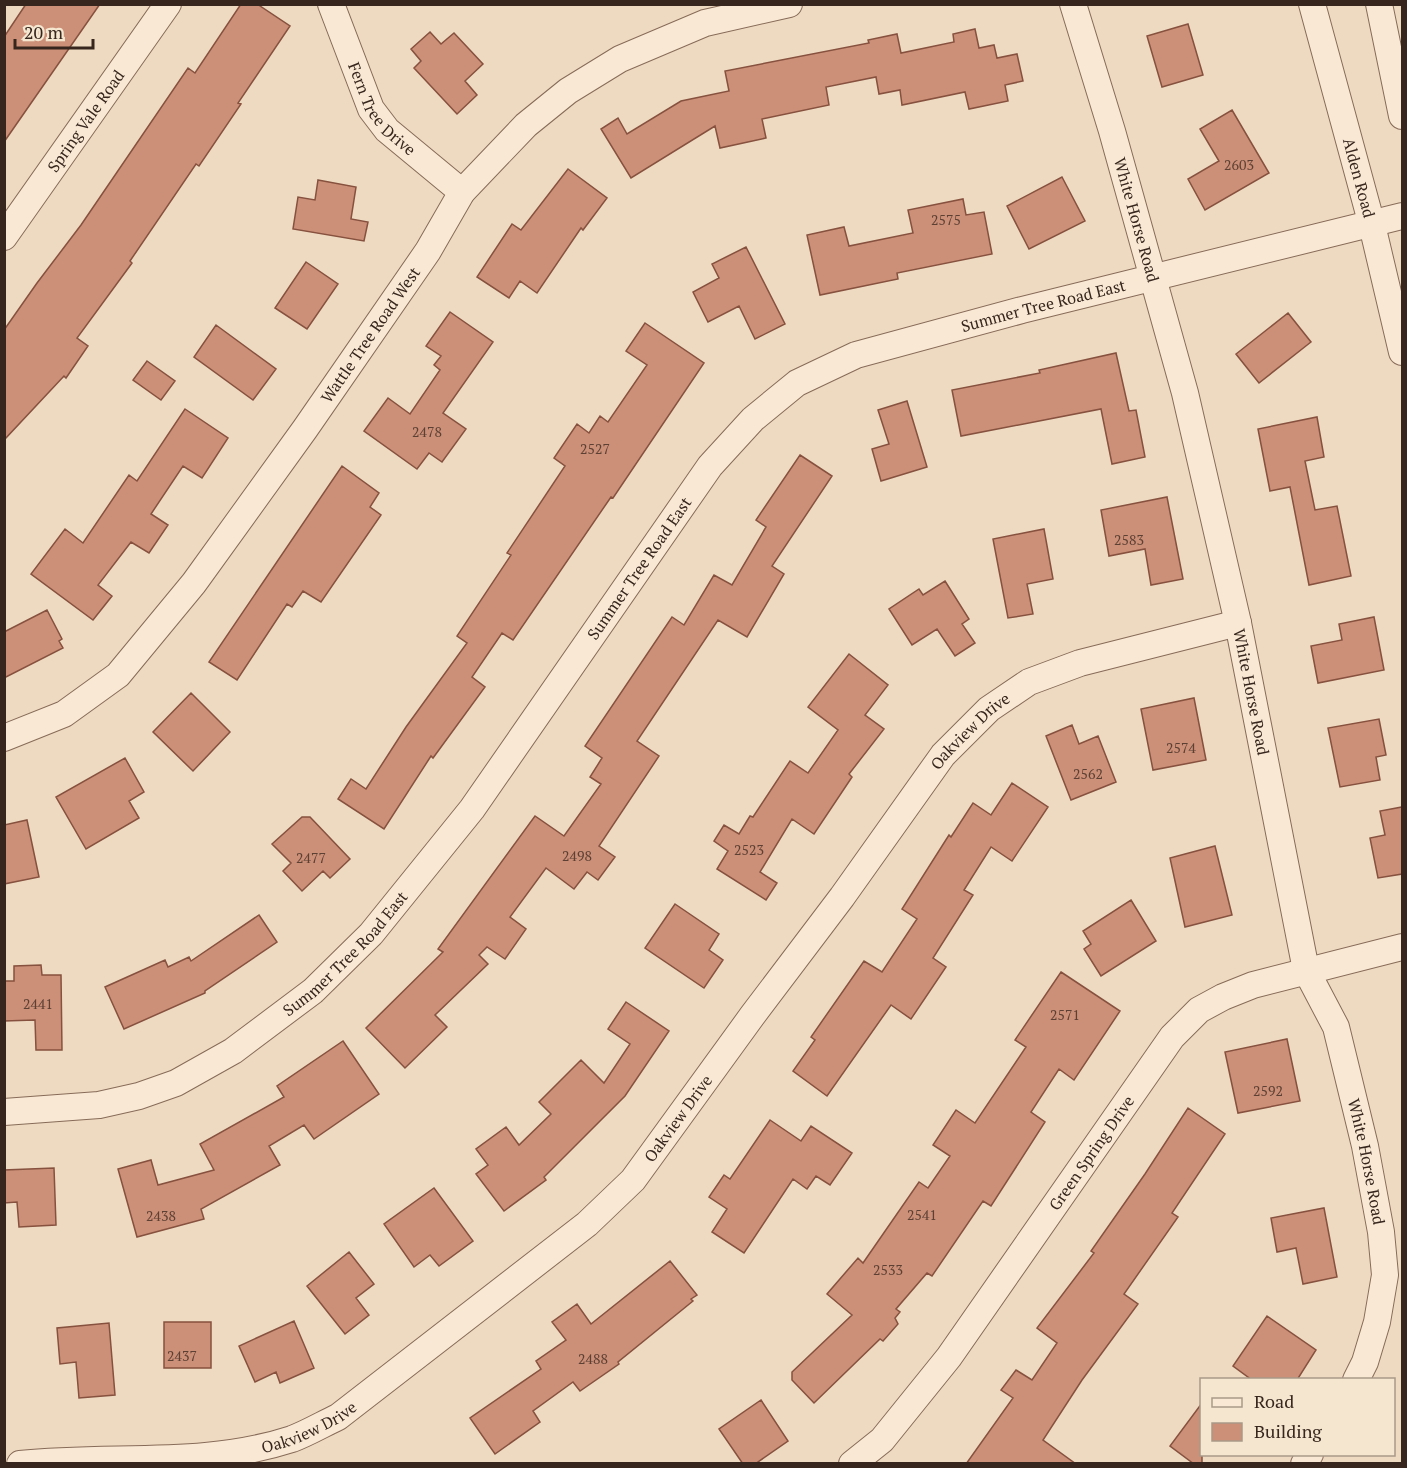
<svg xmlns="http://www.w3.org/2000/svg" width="1407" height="1468" viewBox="0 0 1407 1468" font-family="'PT Serif',serif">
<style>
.building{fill:#cc8f77;stroke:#86513e;stroke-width:1.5}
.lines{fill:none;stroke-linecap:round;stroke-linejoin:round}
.minor-casing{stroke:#876b59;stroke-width:28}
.minor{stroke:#f9e9d4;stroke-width:26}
.labels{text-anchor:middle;stroke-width:4.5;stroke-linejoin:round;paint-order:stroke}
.number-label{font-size:14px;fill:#5c4034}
.street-label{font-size:16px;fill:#37261d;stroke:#f5e6d0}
</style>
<rect width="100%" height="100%" fill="#eedac1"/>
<path class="building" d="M26,4H100L4,142V37Z
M241,4H257L290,26L238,103L241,104L199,166L196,164L130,261L132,263L77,338L88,346L66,378L64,376L4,440V330L37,283L81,225L188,68L195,73Z
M1188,24L1203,75L1162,87L1147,36Z
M975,29L979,48L994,45L997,58L1017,54L1023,81L1005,85L1008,101L969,109L965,92L902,105L900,90L879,94L876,77L826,87L829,105L762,119L766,138L720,148L715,126L631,178L601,129L618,118L627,134L681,101L729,91L725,71L869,43L868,40L897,34L901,53L954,42L953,34Z
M430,32L441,44L454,33L483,64L465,81L477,95L457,114L414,68L421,61L411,49Z
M1232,110L1269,173L1205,210L1188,179L1219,161L1200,129Z
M568,169L607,198L583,230L581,228L537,293L520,281L509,298L477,277L512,224L521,230Z
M1062,177L1085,221L1029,249L1007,206Z
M318,180L356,187L351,219L368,222L364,241L293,229L298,197L315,200Z
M963,199L966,215L984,212L992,254L897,273L898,279L820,295L807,235L844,227L849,246L913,233L908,210Z
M746,247L785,324L755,339L739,306L708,322L693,292L719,278L712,264Z
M306,262L338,284L307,329L275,308Z
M450,312L493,342L443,413L466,429L442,462L429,453L417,469L364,431L388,398L410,414L440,370L434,365L441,356L426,346Z
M1288,313L1311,342L1259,383L1236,354Z
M645,323L704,363L613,498L611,497L513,640L502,633L472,677L485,687L433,758L431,756L384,829L338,799L351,779L366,789L406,727L467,643L457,636L511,555L507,553L565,466L554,458L577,424L589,433L600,416L608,422L647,365L626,351Z
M216,325L276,369L253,400L194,357Z
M1116,353L1129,411L1136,410L1145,457L1112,464L1101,409L961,436L952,390L1040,373L1039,370Z
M147,361L175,381L161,400L133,380Z
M907,401L927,467L881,481L872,449L889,444L878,410Z
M185,409L228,438L202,478L183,466L151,514L168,525L149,553L131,542L98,585L112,596L93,620L31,574L65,529L83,543L129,475L137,481Z
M1317,417L1324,457L1305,461L1315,510L1337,506L1351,576L1309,585L1290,487L1270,491L1258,429Z
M800,455L832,476L772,566L784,574L747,637L718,620L637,741L659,756L599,846L615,857L598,880L587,872L574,889L546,868L510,917L526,929L505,959L487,947L479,955L488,964L435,1015L447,1027L405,1068L366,1028L443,952L438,949L535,816L564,836L601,784L590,777L602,758L585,746L672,617L684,625L714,575L732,585L766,527L756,520Z
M342,466L379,493L370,507L381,515L321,602L303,591L292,607L287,604L237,680L209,662Z
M1167,497L1183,579L1151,585L1145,549L1109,556L1101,510Z
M1044,529L1053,579L1027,584L1033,614L1008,618L993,539Z
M945,581L969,619L962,624L975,643L955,656L937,629L912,645L889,609L919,589L923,595Z
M47,610L62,639L59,641L63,648L4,678V632Z
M1374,617L1384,670L1318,683L1311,646L1342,640L1339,624Z
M849,654L888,685L865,715L884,729L849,774L852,777L814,834L792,819L760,872L777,883L766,900L717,869L728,851L714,841L724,825L739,834L750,816L753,817L790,761L808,773L838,730L808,707Z
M191,693L230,732L193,771L153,732Z
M1194,698L1206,760L1153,770L1141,709Z
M1379,719L1386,755L1376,757L1380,780L1340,787L1328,728Z
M1072,725L1079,744L1098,736L1116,782L1071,800L1046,736Z
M125,758L144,792L129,801L139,818L86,849L56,797Z
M1012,783L1048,807L1012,861L991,847L964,890L973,895L933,958L946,967L911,1019L891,1005L827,1096L793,1071L815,1040L811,1037L864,961L882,972L917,919L902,909L949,835L951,837L973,803L991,815Z
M1402,807V874L1378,878L1370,838L1385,835L1380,811Z
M302,817H310L350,859L330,878L323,871L302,891L283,871L291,863L272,844Z
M27,820L39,877L4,884V825Z
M1215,846L1232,915L1185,927L1170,858Z
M1131,900L1156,941L1101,976L1084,949L1091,944L1083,931Z
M675,904L719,934L709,950L723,960L704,988L645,948Z
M259,915L277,942L205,991V993L124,1029L105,987L165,960L168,967L189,957L191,961Z
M41,965L42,975H61L62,1050H36L35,1020L4,1021V981H14V966Z
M1061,972L1120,1011L1074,1080L1059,1069L1031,1112L1045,1122L991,1206L983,1201L932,1276L927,1273L896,1309L900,1312L895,1318L898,1324L883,1341L880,1339L814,1403L792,1380V1372L852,1315L827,1294L858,1258L863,1263L919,1182L928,1188L950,1156L933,1145L956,1110L975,1123L1026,1047L1015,1040Z
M626,1002L669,1031L625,1096L544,1177L546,1180L504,1211L476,1174L488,1165L476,1149L506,1127L519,1145L551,1114L539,1102L581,1060L604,1083L630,1044L608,1029Z
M1287,1039L1300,1101L1238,1113L1225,1052Z
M343,1041L379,1094L314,1139L304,1125L269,1146L280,1165L201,1209L204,1219L137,1237L118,1169L151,1160L158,1185L214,1170L200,1144L284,1097L277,1086Z
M1188,1108L1225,1134L1172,1213L1178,1217L1124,1294L1138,1304L1082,1380L1043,1440L1076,1464H966L1013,1398L1001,1390L1016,1370L1032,1380L1057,1343L1037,1328L1094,1253L1091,1251L1145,1174Z
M770,1120L801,1141L811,1126L852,1153L830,1185L816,1176L807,1189L793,1179L744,1253L712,1232L727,1209L709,1197L724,1175L730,1179Z
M54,1168L56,1225L19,1227L17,1202L4,1203V1170Z
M434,1188L473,1241L439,1266L430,1255L414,1267L384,1224Z
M1324,1208L1337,1277L1303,1284L1296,1248L1277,1252L1271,1218Z
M349,1252L374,1284L356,1298L369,1315L345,1334L307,1286Z
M670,1261L697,1295L691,1299L693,1301L618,1362L619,1364L580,1391L573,1382L533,1411L540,1422L495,1454L470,1418L541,1369L536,1361L566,1340L552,1322L577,1304L591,1324Z
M1267,1316L1316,1350L1297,1380H1252L1233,1366Z
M294,1321L314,1368L280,1383L276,1372L255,1382L239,1346Z
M164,1322H211V1368H164Z
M109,1323L115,1395L79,1398L76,1362L60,1364L57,1328Z
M761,1400L788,1441L755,1464H743L719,1429Z
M1202,1403V1464H1194L1170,1446Z"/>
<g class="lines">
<g class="minor-casing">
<g id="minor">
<path id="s1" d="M331,4L371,109L387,130L462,192"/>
<path id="s2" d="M1073,4L1112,131L1185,393L1238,623L1306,970L1336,1027L1365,1146L1381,1232L1385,1275L1377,1322L1365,1362L1356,1380"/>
<path id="s3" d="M1312,4L1372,225L1402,352"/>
<path d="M1379,4L1402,116"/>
<path id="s4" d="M4,237L168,4"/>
<path id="s5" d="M4,738L64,714L118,675L194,583L305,429L428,251L462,192L526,125L568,91L620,59L705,23L789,4"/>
<path id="s6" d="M4,1112L99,1105L139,1096L176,1083L233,1051L313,991L371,934L472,809L710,466L753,419L797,383L856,355L1022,310L1402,216"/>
<path id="s7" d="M20,1464C112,1454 203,1468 292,1439C308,1433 323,1424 338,1417L587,1224L633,1180L752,1016L842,897L943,755L989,709L1029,682L1080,663L1238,623"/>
<path id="s8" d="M852,1464L882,1440L949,1357L1172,1037L1199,1010L1223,997L1253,985L1402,947"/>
<path d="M1304,1464L1310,1454"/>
</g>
</g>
<use href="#minor" class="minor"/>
</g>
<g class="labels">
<g class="number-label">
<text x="1239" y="170">2603</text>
<text x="946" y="225">2575</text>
<text x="427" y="437">2478</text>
<text x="595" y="454">2527</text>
<text x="1129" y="545">2583</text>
<text x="1181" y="753">2574</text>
<text x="1088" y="779">2562</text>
<text x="749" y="855">2523</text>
<text x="577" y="861">2498</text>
<text x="311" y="863">2477</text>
<text x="38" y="1009">2441</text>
<text x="1065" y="1020">2571</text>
<text x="1268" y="1096">2592</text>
<text x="922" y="1220">2541</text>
<text x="161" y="1221">2438</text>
<text x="888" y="1275">2533</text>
<text x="182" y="1361">2437</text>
<text x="593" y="1364">2488</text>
</g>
<g class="street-label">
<text dy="6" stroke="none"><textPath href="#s1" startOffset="118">Fern Tree Drive</textPath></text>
<text dy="6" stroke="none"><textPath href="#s4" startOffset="142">Spring Vale Road</textPath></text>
<text dy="6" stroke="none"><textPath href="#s3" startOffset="180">Alden Road</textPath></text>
<text dy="6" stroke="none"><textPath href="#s2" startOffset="225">White Horse Road</textPath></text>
<text dy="6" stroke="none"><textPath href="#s6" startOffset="1380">Summer Tree Road East</textPath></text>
<text dy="6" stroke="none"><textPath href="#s5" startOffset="555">Wattle Tree Road West</textPath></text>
<text dy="6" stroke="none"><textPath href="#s6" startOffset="876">Summer Tree Road East</textPath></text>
<text dy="6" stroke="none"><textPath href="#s2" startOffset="711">White Horse Road</textPath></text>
<text dy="6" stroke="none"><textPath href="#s7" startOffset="1266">Oakview Drive</textPath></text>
<text dy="6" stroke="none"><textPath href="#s6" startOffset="390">Summer Tree Road East</textPath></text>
<text dy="6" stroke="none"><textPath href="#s7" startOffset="780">Oakview Drive</textPath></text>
<text dy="6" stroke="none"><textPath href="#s8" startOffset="394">Green Spring Drive</textPath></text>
<text dy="6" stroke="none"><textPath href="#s2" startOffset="1197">White Horse Road</textPath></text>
<text dy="6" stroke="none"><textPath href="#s7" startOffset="294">Oakview Drive</textPath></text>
</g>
</g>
<rect width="1407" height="1468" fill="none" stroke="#37261d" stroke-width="12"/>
<rect x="1200" y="1378" width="195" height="78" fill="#f5e6d0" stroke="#a99988" stroke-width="1.5"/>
<rect x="1212" y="1398" width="30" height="9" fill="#f9e9d4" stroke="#a99988" stroke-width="1.5"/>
<text x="1254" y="1408" font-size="18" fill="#37261d">Road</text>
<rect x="1212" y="1423" width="30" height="18" fill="#cc8f77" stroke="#a99988" stroke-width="1.5"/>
<text x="1254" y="1438" font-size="18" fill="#37261d">Building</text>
<path d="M15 39v9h78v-9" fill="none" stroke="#37261d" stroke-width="3"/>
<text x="24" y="39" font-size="18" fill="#37261d" stroke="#f5e6d0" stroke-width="4.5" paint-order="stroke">20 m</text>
</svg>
